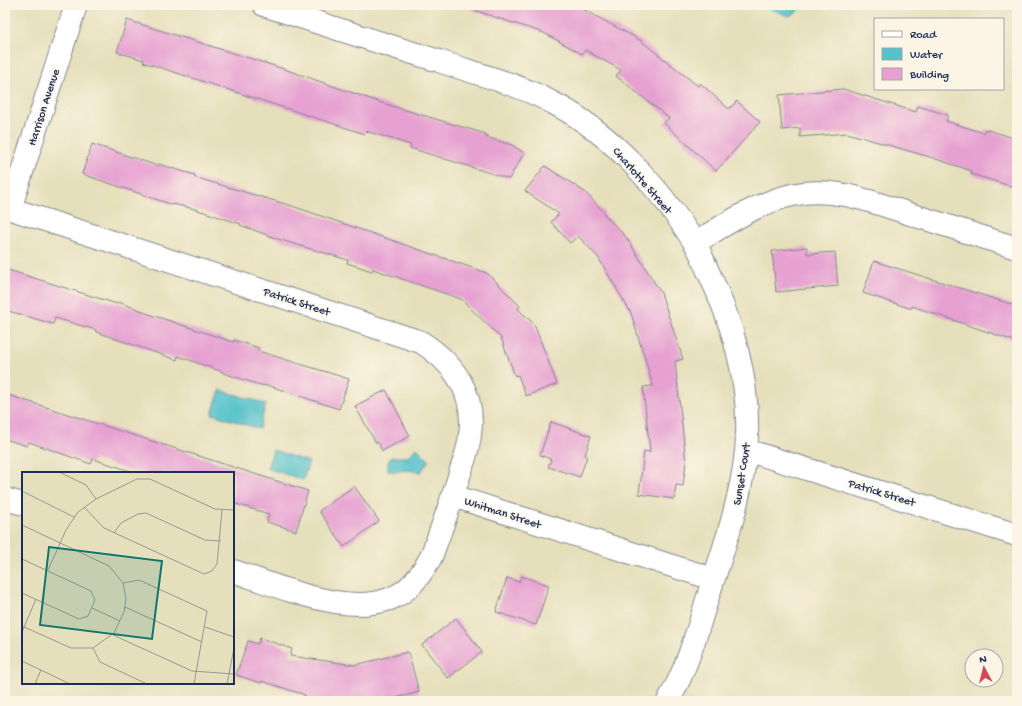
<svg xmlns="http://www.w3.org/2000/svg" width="1022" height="706" viewBox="0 0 1022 706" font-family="'Gochi Hand',sans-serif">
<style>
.water{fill:#55c2ca;stroke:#387894}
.building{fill:#e6a0d2}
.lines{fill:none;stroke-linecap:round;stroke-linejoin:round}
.minor-casing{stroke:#80878c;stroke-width:24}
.minor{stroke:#fff;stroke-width:22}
.labels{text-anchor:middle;stroke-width:3;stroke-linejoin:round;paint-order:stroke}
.street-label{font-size:12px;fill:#1b2f5e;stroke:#fcf5e5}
.inset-road{fill:none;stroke:#959996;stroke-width:1}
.view{fill:#0f766e;fill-opacity:0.15;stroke:#0f766e;stroke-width:2}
.inset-edge{fill:none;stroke:#1b2f5e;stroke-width:2}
</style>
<rect width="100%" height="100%" fill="#fcf5e5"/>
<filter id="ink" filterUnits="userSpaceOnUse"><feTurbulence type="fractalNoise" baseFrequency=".025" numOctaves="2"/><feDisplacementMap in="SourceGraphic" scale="8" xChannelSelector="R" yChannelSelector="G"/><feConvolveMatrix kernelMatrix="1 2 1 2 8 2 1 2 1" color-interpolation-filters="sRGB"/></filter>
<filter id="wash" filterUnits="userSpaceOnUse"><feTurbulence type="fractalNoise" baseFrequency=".012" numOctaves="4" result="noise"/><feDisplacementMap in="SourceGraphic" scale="16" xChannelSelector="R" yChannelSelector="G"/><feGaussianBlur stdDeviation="0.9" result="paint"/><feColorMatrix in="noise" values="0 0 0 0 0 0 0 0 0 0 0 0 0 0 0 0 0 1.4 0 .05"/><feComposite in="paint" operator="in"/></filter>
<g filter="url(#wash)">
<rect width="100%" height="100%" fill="#e6dfbb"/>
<path class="water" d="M761,5H799L797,12L789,16Z
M220,390L266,404L259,429L212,414Z
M417,448L429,460L421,472L406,470L394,472L388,470V462L391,457H407Z
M273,450L309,462L303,480L267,468Z"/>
<g id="blocks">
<path class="building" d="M471,5H575L640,40L698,86L700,83L729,109L737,101L760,122L716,171L664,123L669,118L616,76L621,70L585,50L582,54L544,33L470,9Z
M127,20L284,69L382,103L486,134V137L512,145L524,153L509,179L410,148L411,145L366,131L365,134L143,62L144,60L117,52Z
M843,89L916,112L918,106L948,115L946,121L984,133L985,129L1017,139V188L971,174L972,171L933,158L847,133L800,137V128L782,130L779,95Z
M92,144L158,166V164L195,175L194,177L292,206L487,273L520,306L518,309L534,324L557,384L526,396L518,375L515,376L501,338L461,299L373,269L372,271L347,263L348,260L281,240L240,225L241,224L195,209L173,204V205L82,174Z
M545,166L585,192L605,213L604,214L626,237L661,293L683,359L675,361L686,462L683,486L676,485L674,499L639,494L644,451L650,452L643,387L653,386L631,313L598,257L578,236L570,243L551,222L559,214L525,191Z
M807,247V254L835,252L838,286L776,292L772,251Z
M874,261L1017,306V342L912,306V308H909L863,293Z
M5,269L117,304L118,302L143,311V312L233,342L234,340L259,348L258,351L349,379L339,409L270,386L260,385L223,373V372L178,356L177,360L96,332V330L55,318L53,324L5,310Z
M386,390L410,436L382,451L378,442L376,443L355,406Z
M5,394L308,491L296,531L267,522L269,514L233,503V473H137L93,459L91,464L29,442L27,446L5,439Z
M551,422L591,436L585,455L587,456L580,477L548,467L551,459L540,455Z
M354,486L379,521L344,547L319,511Z
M521,576L549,585L536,625L496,612L507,578L519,582Z
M456,618L482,652L448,678L422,645Z
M260,638L292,649L290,656L355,665L408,652L419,692L384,701H326L305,698V695L262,681L261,683L236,675L248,641L258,644Z"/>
</g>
</g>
<g filter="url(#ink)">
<use href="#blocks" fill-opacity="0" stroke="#80878c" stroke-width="1"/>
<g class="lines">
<g class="minor-casing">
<path id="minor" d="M264,5C322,24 380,43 439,61C477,74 519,84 555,104C611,133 661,189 694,242C700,250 703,260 707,269C734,325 752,389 746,451C741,499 725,545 710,590C698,628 688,667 668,701
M5,207L421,342C454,363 476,394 470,435C469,449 463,463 459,476C451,503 441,530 431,557C425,568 418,579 408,588C365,626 279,586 233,571
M10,209L76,5
M695,243C726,224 757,203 792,195C835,185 878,204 919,217C952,227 984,238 1017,248
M746,450L1017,535
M453,496L713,579
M5,499L23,504"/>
</g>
<use href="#minor" class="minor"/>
</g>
</g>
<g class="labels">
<g class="street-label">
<text transform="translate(43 107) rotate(-72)" y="4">Harrison Avenue</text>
<text transform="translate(643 180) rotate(49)" y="4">Charlotte Street</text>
<text transform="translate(297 301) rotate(18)" y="4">Patrick Street</text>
<text transform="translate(741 474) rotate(-81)" y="4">Sunset Court</text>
<text transform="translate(882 492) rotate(17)" y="4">Patrick Street</text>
<text transform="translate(503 512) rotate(18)" y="4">Whitman Street</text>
</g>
</g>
<g transform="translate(22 472)">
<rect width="212" height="212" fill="#e6dfbb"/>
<path class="inset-road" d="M37,0L64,13L74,27M0,19L52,45M62,35L82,56L182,102L190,99L195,92L200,38M0,53L87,94L101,111L104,127L102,140L92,161L71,176H49L0,154M92,61L99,51L116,42L124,41L183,68L199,69M0,87L69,119L73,128L66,144L57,147L0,121M26,98L44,58L56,40L74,27L115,7H128L193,37L212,38M101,111L117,108L185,139L172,212M103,135L180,170M70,136L98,149M183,155L212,165M0,160L14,127M91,163L170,199L212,202M71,176L78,190L125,212M0,189L48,212M13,212L19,198M205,212L212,176"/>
<path class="view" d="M27,75L140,89L130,167L18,153Z"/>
<rect width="212" height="212" class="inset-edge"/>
</g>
<rect width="1022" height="706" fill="none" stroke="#fcf5e5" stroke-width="20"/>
<rect x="874" y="18" width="130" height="72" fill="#fcf5e5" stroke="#a2a6af"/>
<rect x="882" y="31" width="20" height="6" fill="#ffffff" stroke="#a2a6af"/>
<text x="910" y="38" font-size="12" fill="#1b2f5e">Road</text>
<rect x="882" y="48" width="20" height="12" fill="#55c2ca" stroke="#a2a6af"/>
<text x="910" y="58" font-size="12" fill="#1b2f5e">Water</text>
<rect x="882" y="68" width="20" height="12" fill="#e6a0d2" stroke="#a2a6af"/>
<text x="910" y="78" font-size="12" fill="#1b2f5e">Building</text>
<g transform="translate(984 668) rotate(353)"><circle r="19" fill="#fcf5e5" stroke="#a2a6af"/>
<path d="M0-3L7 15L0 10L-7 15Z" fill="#d1495b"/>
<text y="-6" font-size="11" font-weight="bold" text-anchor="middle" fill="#1b2f5e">N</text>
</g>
</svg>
